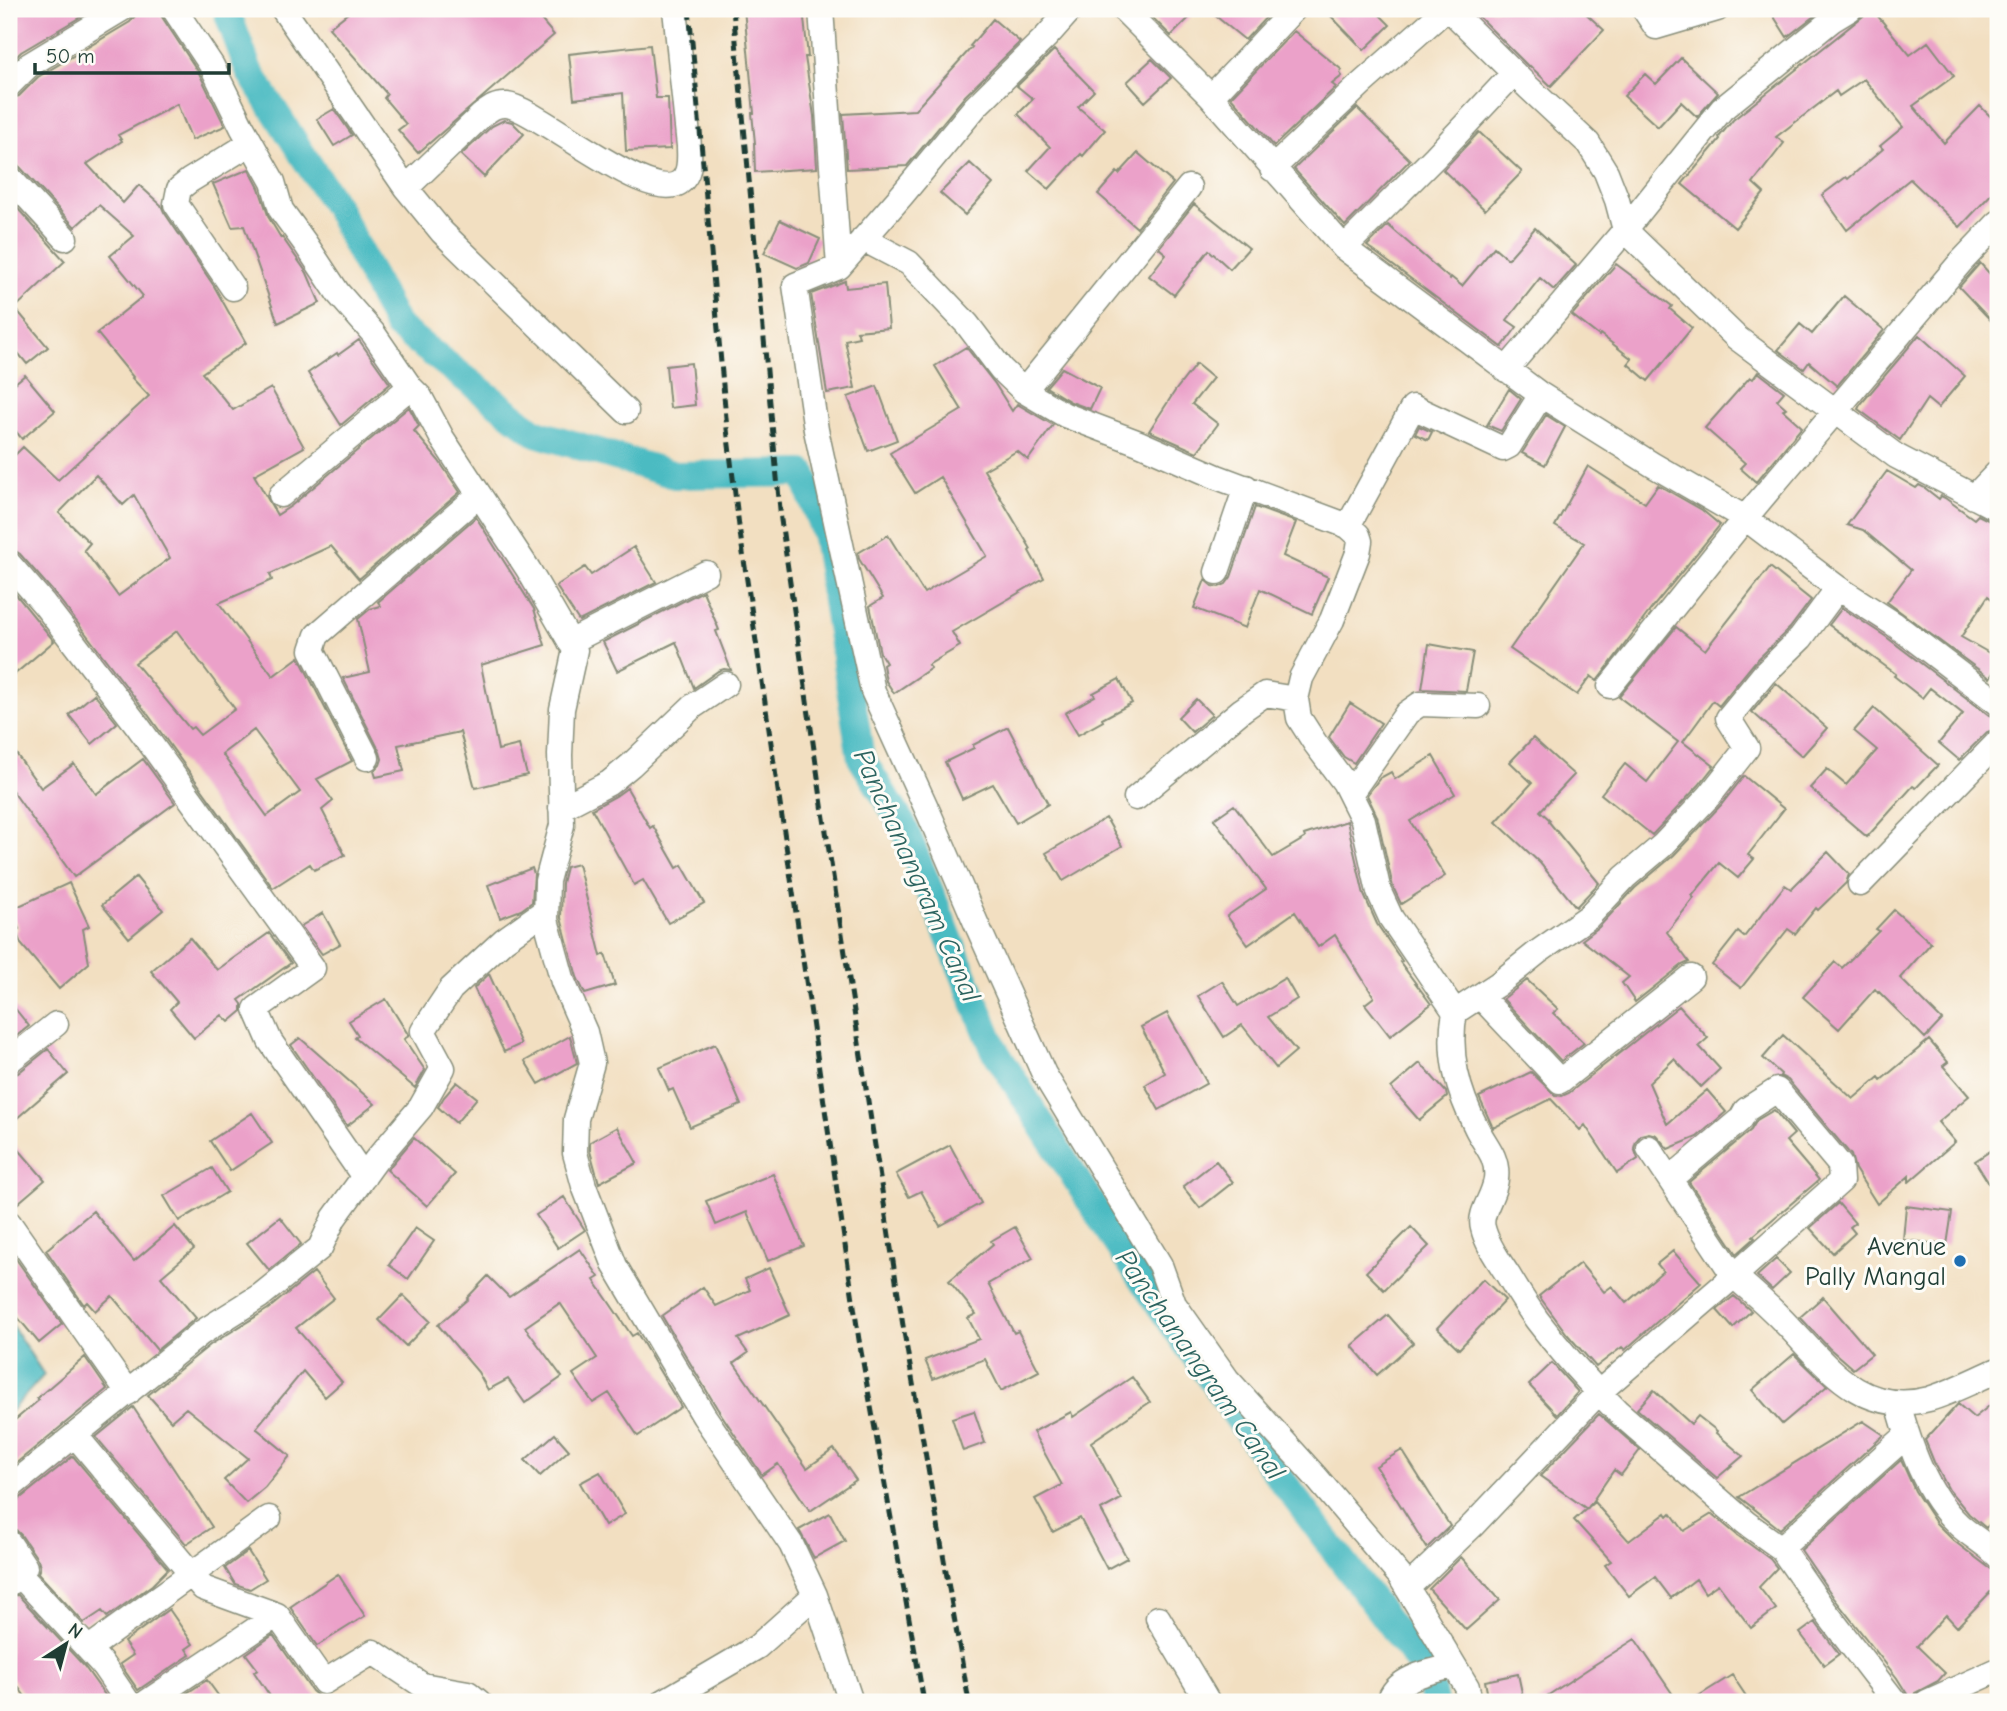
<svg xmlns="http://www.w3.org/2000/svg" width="2007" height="1711" viewBox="0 0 2007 1711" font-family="'Comic Neue',sans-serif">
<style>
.water{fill:#4cbbc2;stroke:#367c7b;stroke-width:2}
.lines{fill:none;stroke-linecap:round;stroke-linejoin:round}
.canal{stroke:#4cbbc2;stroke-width:28}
.building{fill:#eba1c9;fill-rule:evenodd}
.minor-casing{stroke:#888e7a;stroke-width:27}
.minor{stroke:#fff;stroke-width:24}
.rail{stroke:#1f3d34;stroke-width:5;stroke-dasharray:10 5;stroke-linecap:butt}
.poi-dot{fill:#1f6fb2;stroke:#fdfcf7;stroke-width:2.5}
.labels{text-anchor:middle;stroke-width:6;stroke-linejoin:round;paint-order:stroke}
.poi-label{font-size:26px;fill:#1f3d34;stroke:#fdfcf7;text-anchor:end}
.water-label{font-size:28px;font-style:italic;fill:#2c635f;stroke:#fdfcf7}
</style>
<rect width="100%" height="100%" fill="#fdfcf7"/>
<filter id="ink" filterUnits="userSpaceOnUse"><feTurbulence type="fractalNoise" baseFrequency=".0143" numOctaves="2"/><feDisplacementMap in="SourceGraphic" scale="14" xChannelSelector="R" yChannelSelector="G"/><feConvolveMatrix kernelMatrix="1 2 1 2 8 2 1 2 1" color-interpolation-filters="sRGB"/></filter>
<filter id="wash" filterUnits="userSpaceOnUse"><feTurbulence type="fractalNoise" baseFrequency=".00686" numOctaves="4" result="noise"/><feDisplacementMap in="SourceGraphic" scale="28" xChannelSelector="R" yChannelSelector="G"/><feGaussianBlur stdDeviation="1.57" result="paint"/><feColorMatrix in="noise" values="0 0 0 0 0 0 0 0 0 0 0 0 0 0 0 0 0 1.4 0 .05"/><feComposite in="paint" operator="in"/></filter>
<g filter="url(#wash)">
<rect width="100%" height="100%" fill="#f2dfc1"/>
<path class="water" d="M9,1321L44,1375L9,1413Z"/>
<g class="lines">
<path class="canal" d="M226,9L249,71L338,210L397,326L536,433L675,475L803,473L826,537L861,758L903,825L994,1049L1117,1244L1272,1467L1428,1675L1434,1702"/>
</g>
<g id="blocks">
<path class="building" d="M9,9H94L21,52L9,64Z
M137,9H159L162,17L199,73L225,126L192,140L177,104L118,135L122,141L87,164L123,203L139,185L161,205L164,212L214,286L246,343L202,373L233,410L271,388L304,447L254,475L277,515L291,506L409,407L419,426L414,431L439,461L460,492L359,579L331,546L270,574L272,580L219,603L273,676L299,657L352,761L317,779L333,801L322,810L345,855L314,870L310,864L273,888L149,716L56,595L20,554L14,550H9V461L23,447L58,480L149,396L132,378L133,377L97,333L143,296L110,256L134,236L99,205L75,227L20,167L14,163H9V99L19,96L38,77L130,22L135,16ZM96,475L123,505L134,495L170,558L118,596L84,550L90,543L59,513ZM177,631L235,709L200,735L193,727L190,729L135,663ZM254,730L300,792L267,816L222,754Z
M353,9H532L554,35L418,153L398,130L406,124L384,98L387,94L329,28Z
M744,9H803L808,57H805L814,116L817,168L755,172L754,143H755L752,113H754Z
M1144,9H1198L1171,36Z
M1207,9H1267L1271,12L1245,40Z
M1324,9H1374L1390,25L1364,50Z
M1471,9H1581L1604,30L1551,86L1530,66L1529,67Z
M1769,9H1815L1818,13L1787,37Z
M1872,9L1910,55L1928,42L1954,76L1913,106L1944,143L1980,106L1998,124V187L1960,227L1910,179L1847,230L1822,195L1846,177L1848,179L1883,149L1880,146L1903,127L1864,79L1839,96L1836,91L1776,137L1784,143L1753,183L1764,193L1735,228L1682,184L1720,139L1719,137L1733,120Z
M993,19L1020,42L965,96L907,166L847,169L843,114L915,110L972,47L970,46Z
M1294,31L1342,70L1340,73L1342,76L1332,84L1336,87L1274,146L1231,97Z
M650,45L656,98H668L670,149L626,151L623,93L574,99L569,54Z
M1054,50L1094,91L1078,107L1105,130L1083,156L1081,154L1049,189L1028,171L1050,147L1018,114L1033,99L1017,86Z
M1681,58L1718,93L1697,117L1681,102L1658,127L1624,96L1645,74L1656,84Z
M1152,59L1171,78L1145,102L1127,82Z
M1357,108L1410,160L1345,226L1294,169Z
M334,109L352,135L334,146L317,119Z
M504,120L512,122L524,134L484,177L461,155L492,126Z
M1479,132L1522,172L1485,210L1443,170Z
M1138,153L1173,183L1137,228L1098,194L1117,172L1119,174Z
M970,163L993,184L965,215L940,193Z
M249,169L259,188L269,218L281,238L282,237L307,273L320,303L278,323L244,226L232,227L213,184Z
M9,199L65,261L15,308L48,347L27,364L9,342Z
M1194,204L1249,248L1230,269L1209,250L1174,295L1149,276L1166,254L1159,248Z
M780,220L820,239L809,263L797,268L764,253Z
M1388,225L1450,279L1451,277L1462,286L1494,247L1508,259L1535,228L1576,265L1554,290L1540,278L1507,320L1517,327L1502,347L1367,246Z
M1980,263L1998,283V328L1959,287Z
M1616,264L1672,306L1670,309L1692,328L1648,381L1628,364L1632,359L1600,334L1599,336L1572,315Z
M845,281L846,288L885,284L889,328L857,331L859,337L845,340L855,388L827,393L811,294Z
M1844,296L1884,330L1837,386L1809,362L1804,369L1778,350L1800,324L1812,334Z
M1919,335L1965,376L1938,408L1927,399L1900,440L1858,409L1860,405Z
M359,340L390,384L341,425L308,373L337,353L338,355Z
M966,347L995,384L1012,411L1017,404L1053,425L1028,460L1017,451L984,470L1031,549L1029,551L1044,578L952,632L960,646L928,665L931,668L894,693L886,681L883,665L886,663L880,653L870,606L883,598L859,559L858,553L888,535L924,593L987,556L940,477L915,493L890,453L962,410L935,366Z
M691,363L695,405L670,408L666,366Z
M1196,364L1213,378L1192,404L1218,424L1197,452L1149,431L1175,391Z
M1062,368L1100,388L1090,409L1071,402L1046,387Z
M1758,372L1784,392L1777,400L1786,408L1783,410L1802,427L1756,482L1740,468L1745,463L1705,428L1750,377L1753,379Z
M25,375L55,411L22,439L9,423V388Z
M877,386L897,440L868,451L848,397Z
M1509,389L1521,399L1501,431L1487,425Z
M1546,415L1565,427L1545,465L1522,453Z
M1419,426L1432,432L1428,440L1415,434Z
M1588,466L1645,503L1658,485L1702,510L1720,525L1652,608L1597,681L1591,676L1577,695L1510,649L1584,543L1555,526Z
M1887,471L1916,488L1919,485L1925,488L1939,499L1941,496L1945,498L1974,519L1978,515L1988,520L1998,529V604L1988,596L1961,637L1998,658V664L1990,678L1887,602L1911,570L1863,530L1847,525Z
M1255,507L1296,522L1283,556L1328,577L1312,614L1260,589L1245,628L1194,608L1205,580L1212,586L1219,587L1226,584L1231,577Z
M476,517L534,609L545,645L481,665L498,750L519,745L527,775L475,788L460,732L398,745L404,771L376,777L374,771L380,765L382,759L380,752L343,678L370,672L358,619L370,609L381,606L378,602Z
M634,547L656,582L579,621L556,586L585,567L591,575Z
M1770,567L1811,600L1790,628L1754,663L1719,706L1713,701L1683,742L1714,766L1699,785L1652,835L1601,794L1625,764L1647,782L1678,742L1619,697L1676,627L1705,650Z
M9,586L54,641L9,679Z
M703,591L719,630L716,631L731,670L724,669L718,671L694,688L676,642L617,671L603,642Z
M1842,608L1885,636L1989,715L1998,718V728L1987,732L1959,760L1939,743L1963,714L1930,688L1922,698L1894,676L1896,674L1829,625Z
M1429,644L1473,652L1466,691L1422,689Z
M1119,679L1132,703L1102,719L1103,721L1078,735L1065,713L1095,696L1093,693Z
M1776,683L1827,728L1802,756L1752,712Z
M94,694L117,723L92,744L69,715Z
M1196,699L1212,715L1192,732L1178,717Z
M1350,703L1381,723L1354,763L1344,757L1329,737Z
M1874,708L1938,765L1916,788L1913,786L1867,837L1810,788L1827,769L1846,785L1877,750L1854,731Z
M1008,727L1048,804L1016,823L993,784L962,799L945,762L974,748L973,745Z
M1533,738L1574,775L1540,811L1550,820L1549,822L1599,883L1576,907L1540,863L1496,822L1532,783L1510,762Z
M9,744L41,788L74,764L96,794L143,759L175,803L74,877L9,786Z
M1433,756L1455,794L1410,821L1445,876L1401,904L1393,887L1377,816L1367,795L1380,778L1391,772L1395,779Z
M1744,776L1784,809L1748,855L1754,859L1738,878L1719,863L1692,896L1694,898L1667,932L1689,962L1682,965L1635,1002L1622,983L1629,977L1582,940L1599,927L1635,888L1674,855L1721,805Z
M627,788L650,828L653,826L677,868L682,865L704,903L668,923L643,880L634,885L592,809L616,796Z
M1234,805L1273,857L1305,838L1304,835L1347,821L1364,895L1377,924L1402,961L1400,962L1431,1004L1390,1036L1365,1004L1374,997L1335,935L1318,947L1295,912L1248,945L1227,916L1266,889L1214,819Z
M1106,818L1122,846L1063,881L1046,853Z
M1828,852L1849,874L1846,883L1818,910L1816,908L1795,934L1788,929L1741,988L1712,965L1738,932L1744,937L1785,885L1791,889Z
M578,864L601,956L605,954L615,985L585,994L577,977L561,918L562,883L566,867Z
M532,868L534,874L532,902L521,910L500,918L488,885Z
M136,877L163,910L129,938L102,905Z
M69,883L89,926L83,929L89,963L59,989L21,944L16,931L19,929L10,910Z
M1894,910L1931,943L1900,978L1942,1020L1925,1038L1879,992L1878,993L1875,989L1839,1029L1803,997L1835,962L1842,968L1879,931L1876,929Z
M323,913L340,944L322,954L301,926Z
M269,933L291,963L239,1000L242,1004V1011L229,1022L222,1015L194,1038L170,1009L177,1002L151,971L190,938L217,970Z
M489,974L521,1044L504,1052L474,988Z
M1285,978L1297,999L1268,1017L1296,1051L1276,1068L1242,1025L1224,1037L1198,996L1222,981L1238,1006Z
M1527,980L1558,1009L1553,1013L1584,1043L1561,1061L1503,999Z
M386,999L409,1036L404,1039L425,1070L415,1088L355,1038L358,1035L349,1021Z
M9,1001L29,1026L9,1042Z
M1679,1006L1708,1038L1699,1046L1720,1069L1701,1087L1674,1059L1649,1083L1667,1124L1707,1090L1726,1112L1697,1137L1668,1149L1656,1135L1649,1133L1641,1135L1636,1141L1634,1148L1638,1159L1617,1173L1585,1125L1580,1130L1551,1099L1493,1128L1479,1097L1531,1072L1555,1095L1562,1096L1569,1093Z
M1167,1013L1207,1083L1159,1110L1145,1085L1165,1073L1141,1027Z
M1783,1035L1853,1099L1879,1077L1881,1080L1929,1040L1948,1062L1943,1066L1969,1096L1938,1122L1955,1142L1909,1182V1176L1877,1204L1855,1169L1851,1155L1788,1080L1780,1076L1781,1074L1763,1058Z
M570,1036L577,1063L539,1084L525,1061Z
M300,1038L375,1104L347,1126L291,1045Z
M715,1044L741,1105L690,1127L673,1089L669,1091L659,1068Z
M48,1049L68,1074L9,1125V1076L18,1073Z
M1420,1063L1446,1092L1447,1097L1419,1120L1391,1088Z
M457,1082L477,1098L456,1123L438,1107L444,1097Z
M1774,1110L1794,1134L1786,1141L1819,1180L1753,1236L1755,1238L1737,1254L1689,1182L1751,1130L1757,1120Z
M252,1113L272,1143L230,1171L210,1141Z
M617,1127L637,1163L599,1183L590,1151V1142Z
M9,1138L45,1180L11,1209L9,1208Z
M414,1138L455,1174L427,1206L387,1170Z
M950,1145L981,1203L940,1226L921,1191L909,1197L896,1174Z
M1998,1146V1198L1975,1161Z
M1216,1161L1233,1182L1200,1208L1183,1187Z
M212,1168L227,1192L179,1221L164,1196Z
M773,1174L804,1246L768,1261L747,1212L716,1225L706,1201Z
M564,1197L585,1230L558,1248L536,1215Z
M1838,1203L1855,1223L1850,1227L1855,1233L1833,1253L1810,1228Z
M1906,1206L1952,1212L1947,1245L1903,1240Z
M93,1211L134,1261L175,1226L194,1249L161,1277L196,1318L157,1350L112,1296L95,1311L87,1302L84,1305L46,1250Z
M280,1217L301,1244L269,1270L247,1243Z
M1015,1227L1033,1258L988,1284L1014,1333L1018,1331L1039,1371L1001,1391L985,1359L933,1379L925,1360L979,1339L968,1318L976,1314L949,1281L993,1244L991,1241Z
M1411,1227L1429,1246L1384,1290L1366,1272Z
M415,1228L434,1241L408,1279L389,1265Z
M9,1249L62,1324L39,1343L9,1307Z
M580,1249L599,1277L594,1280L632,1336L637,1333L681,1407L638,1436L609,1393L593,1403L573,1374L597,1358L560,1303L525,1327L562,1377L525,1403L508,1379L488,1390L478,1372L438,1325L468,1299L467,1298L488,1276L509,1297Z
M1673,1251L1701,1283L1625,1350L1622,1347L1596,1367L1567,1334L1539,1296L1580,1263L1604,1292L1612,1286L1626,1303L1663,1271L1657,1264Z
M1776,1259L1790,1273L1772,1290L1757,1276Z
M769,1268L790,1315L738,1339L748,1353L734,1363L807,1468L834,1449L856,1480L810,1511L778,1464L762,1475L717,1408L662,1316L703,1287L716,1306L750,1290L745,1279Z
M314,1272L334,1298L296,1328L342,1382L325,1397L303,1371L256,1428L290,1456L265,1487L246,1503L224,1480L248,1458L186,1408L171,1421L148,1395L210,1345L268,1309Z
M1483,1279L1505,1300L1459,1349L1437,1328Z
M403,1295L430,1321L406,1346L379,1320Z
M1734,1296L1751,1311L1733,1328L1717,1310Z
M1823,1297L1872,1354L1853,1369L1829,1348L1800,1317Z
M1388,1315L1413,1343L1377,1375L1352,1346Z
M1794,1354L1827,1386L1782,1424L1752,1390Z
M85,1357L107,1389L9,1469V1425L39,1400L37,1398Z
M1552,1363L1578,1392L1557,1415L1529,1385Z
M1132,1377L1150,1402L1091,1442L1121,1499L1101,1510L1127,1558L1107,1569L1080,1518L1053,1532L1035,1499L1062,1485L1033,1432L1071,1412L1073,1417Z
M1654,1390L1691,1424L1698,1416L1717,1431L1716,1433L1743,1456L1717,1478L1637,1409Z
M1998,1399V1515L1986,1528L1969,1514L1949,1490L1934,1462L1925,1440L1958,1404L1974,1418Z
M133,1407L212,1527L186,1544L96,1437Z
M974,1411L985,1443L963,1451L952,1418Z
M1599,1414L1640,1450L1621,1475L1614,1470L1587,1509L1540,1476Z
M1863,1421L1884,1435L1780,1529L1739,1497Z
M555,1434L569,1450L540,1476L525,1460Z
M1402,1450L1450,1526L1427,1548L1376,1466Z
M73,1456L168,1569L152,1585L107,1617L102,1611L84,1623L38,1573L40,1567L38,1560L21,1535L16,1530L9,1528V1503L18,1500Z
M1901,1460L1915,1491L1936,1523L1954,1541L1988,1567L1998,1572V1584L1957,1627L1946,1615L1917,1646L1945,1673L1938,1681L1915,1693L1912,1702H1910L1907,1694L1897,1678L1834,1598L1801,1550Z
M600,1472L625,1514L605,1526L580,1483Z
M1594,1502L1629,1541L1666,1513L1668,1516L1671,1513L1684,1531L1712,1514L1737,1535L1770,1559L1777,1568L1759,1587L1776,1609L1751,1628L1718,1584L1705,1593L1696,1579L1671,1598L1655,1577L1629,1596L1605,1565L1611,1561L1574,1520Z
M830,1513L845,1541L814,1558L799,1530Z
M248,1551L266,1579L250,1589L235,1584L225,1568Z
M1461,1557L1500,1600L1466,1630L1429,1589Z
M338,1574L365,1616L317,1646L290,1607Z
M18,1595L84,1666L110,1702H29L9,1674V1596Z
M169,1609L193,1644L186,1649L190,1655L138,1690L120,1664L133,1655L124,1642Z
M1815,1622L1839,1654L1824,1665L1800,1633Z
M273,1635L312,1691L318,1696L326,1697L329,1702H274L254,1672L258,1670L246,1654Z
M1635,1639L1678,1702H1538L1594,1665Z
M1518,1674L1524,1702H1489L1485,1681Z
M1732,1675L1750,1702H1689Z
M207,1680L223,1702H173Z"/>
</g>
</g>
<g filter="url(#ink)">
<use href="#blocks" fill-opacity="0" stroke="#888e7a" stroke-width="2"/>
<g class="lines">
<g class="minor-casing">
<path id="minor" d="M174,9L212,66L242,127L273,182L281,210L305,243L338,293L373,333L410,387L420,397L442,438L528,569L575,650L562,709L560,755L562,825L547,881L546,920L563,982L585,1032L592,1063L576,1119L575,1153L584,1186L615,1266L704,1416L791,1544L815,1595L757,1647L663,1702
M283,9L406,188L442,232L626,411
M821,9L839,267
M1071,9L1046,37L976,106L902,195L839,267L795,285L816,430L873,691L930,816L976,923L1044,1074L1160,1265L1174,1304L1227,1379L1315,1476L1400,1576L1467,1687L1470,1702
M1123,9L1211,97L1344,248L1541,395L1653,465L1745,518L1960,263L1998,223
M1449,9L1529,88L1588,143L1606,172L1617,200L1625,230L1737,338L1896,456L1998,509
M1644,9L1656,27L1717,9
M9,85L29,65L122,9
M1211,97L1294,9
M1272,169L1360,85L1446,9
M9,177L65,238
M406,188L482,115C490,109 496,104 507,105C538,108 659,215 684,178C691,169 689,156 689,146L675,9
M863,239L909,263L967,324L1001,369L1024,391L1065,415L1139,443L1217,477L1348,526L1358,535L1360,541L1358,553L1332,620L1301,678L1296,699L1299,718L1315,743L1344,782L1363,820L1379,892L1391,918L1455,1012L1498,984L1538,952L1588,917L1625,877L1663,845L1710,795L1747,748L1728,718L1764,674L1801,638L1838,588
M1344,248L1435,157L1514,73
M233,288L176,204L179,189L189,181L251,143
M1506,370L1625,230L1722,109L1832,20L1850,9
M1024,391L1189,187
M281,495L410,387
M1974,497L1998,472
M1348,526L1413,407L1503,449L1509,446L1541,395
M9,564L44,604L137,725L313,968L256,1009L270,1041L364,1177
M1217,572L1246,487
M570,642L706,573
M1610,686L1745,518L1838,588L1894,624L1998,703
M367,758L312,650L317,635L479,495
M1350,794L1407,713L1420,704L1478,706
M1136,798L1242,710L1265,694L1296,699
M561,808L609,783L631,765L692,707L726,684
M1860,884L1998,742
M1480,996L1560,1081L1691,977
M1455,1012C1447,1054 1458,1092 1477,1129C1482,1139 1489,1148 1493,1157C1506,1189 1477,1207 1483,1228C1487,1245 1499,1261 1508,1275C1517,1290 1526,1305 1537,1320C1561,1352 1589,1383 1617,1411L1746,1523L1781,1548L1822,1607L1895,1702
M9,1061L56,1024
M1649,1148L1734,1276L1841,1181L1840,1165L1777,1090L1746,1110L1741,1119L1670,1179
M9,1223L128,1393
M1898,1403C1910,1446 1925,1493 1959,1525C1971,1536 1986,1544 1998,1556
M75,1435L203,1588L277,1615L324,1682L373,1652L422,1685L468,1693L479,1702
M9,1488L201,1333L260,1296L320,1248L334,1218L376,1160L421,1107L443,1068L423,1031L451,989L504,940L546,910
M9,1543L25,1567L12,1582
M1781,1548L1907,1435
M19,1574L102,1664L128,1702
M1407,1588L1473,1525L1598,1393L1734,1276C1753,1292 1772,1309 1789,1327C1829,1369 1863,1416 1929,1399C1950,1393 1977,1379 1998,1370
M815,1595L851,1702
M1158,1618L1208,1702
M88,1649L269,1518
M147,1702L277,1615
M1389,1702C1395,1677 1432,1671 1454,1666
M1927,1702L1998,1670"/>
</g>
<use href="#minor" class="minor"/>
<path class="rail" d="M689,9L727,429L739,526L859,1340L924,1702
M733,9L781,520L823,812L904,1332L969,1702"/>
</g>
</g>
<circle class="poi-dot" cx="1960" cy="1261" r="7"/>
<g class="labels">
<g class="poi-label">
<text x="1946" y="1255">Avenue<tspan x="1946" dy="30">Pally Mangal</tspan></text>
</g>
<g class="water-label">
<text transform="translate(918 875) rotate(66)" y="10">Panchanangram Canal</text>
<text transform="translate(1201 1364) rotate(55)" y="10">Panchanangram Canal</text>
</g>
</g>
<rect width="2007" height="1711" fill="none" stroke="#fdfcf7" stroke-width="35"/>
<g transform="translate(66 1644) rotate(36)" stroke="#fdfcf7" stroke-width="5" paint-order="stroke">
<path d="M0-5L12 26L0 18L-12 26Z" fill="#1f3d34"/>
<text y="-10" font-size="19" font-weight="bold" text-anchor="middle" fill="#1f3d34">N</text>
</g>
<path d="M35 63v10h194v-10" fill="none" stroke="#1f3d34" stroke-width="3.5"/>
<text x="46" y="63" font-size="21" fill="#1f3d34" stroke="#fdfcf7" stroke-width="5" paint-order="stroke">50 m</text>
</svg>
